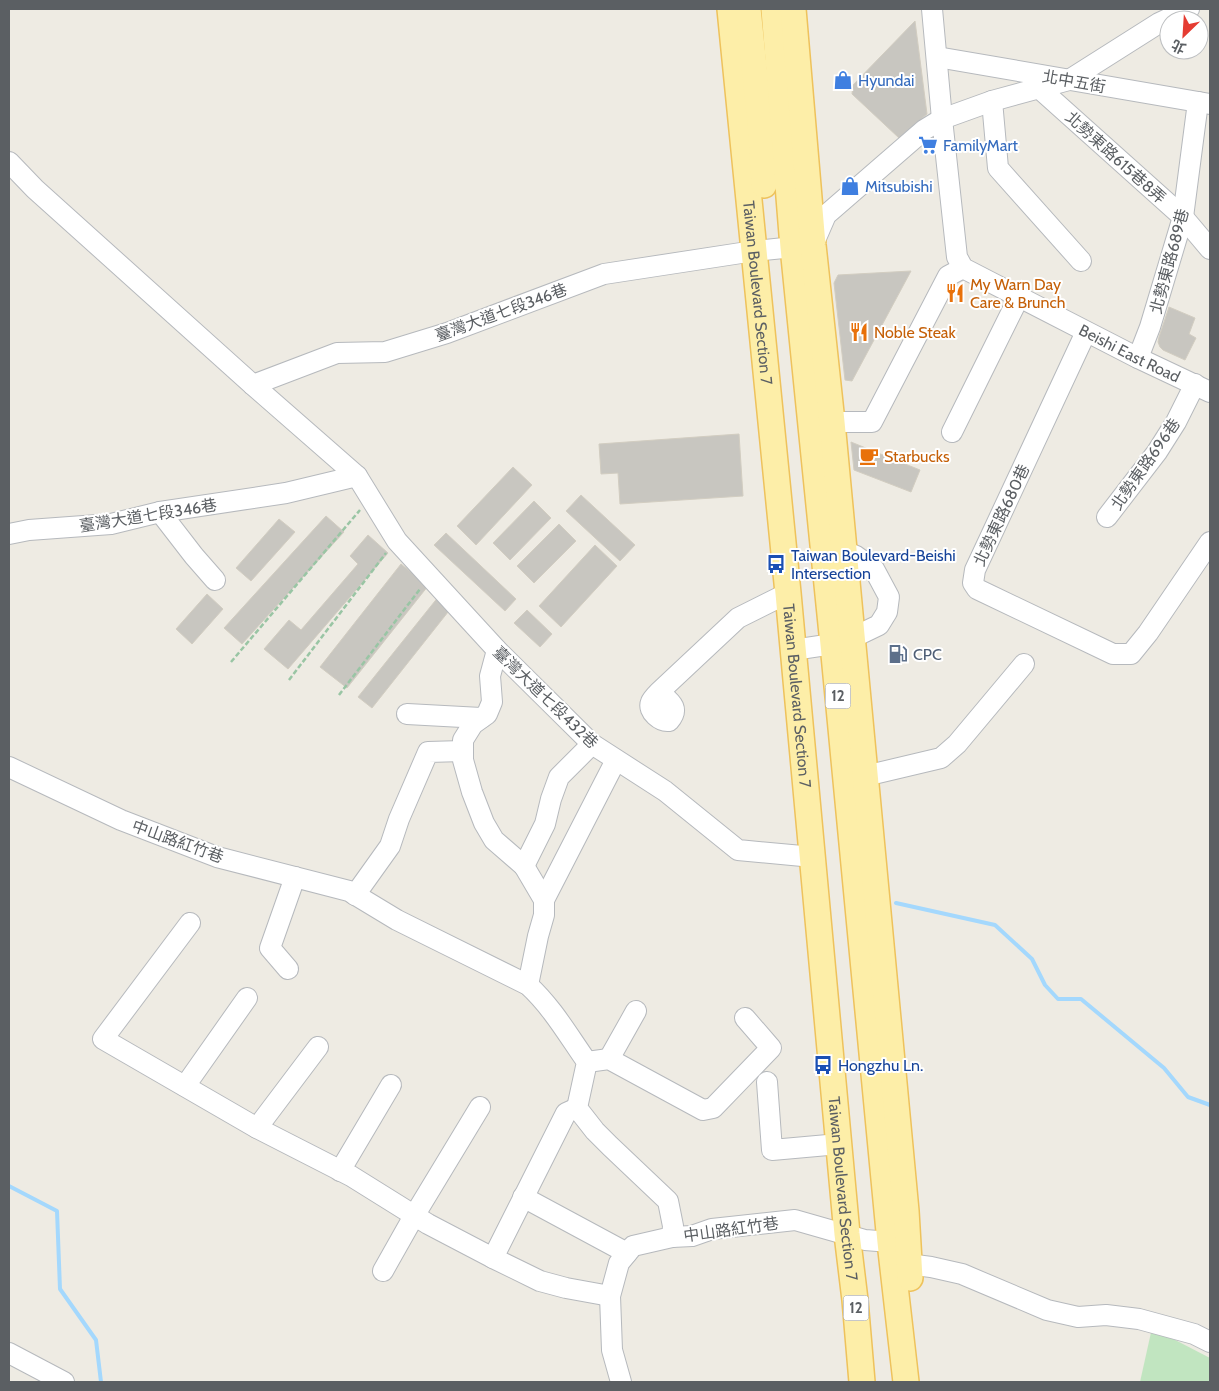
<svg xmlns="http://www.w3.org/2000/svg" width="1219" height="1391" viewBox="0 0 1219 1391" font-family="Cabin,'Noto Sans TC',sans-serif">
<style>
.green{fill:#c1e5c0}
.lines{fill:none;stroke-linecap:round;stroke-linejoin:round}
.stream{stroke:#a4d8fd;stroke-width:4}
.building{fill:#c8c6c0;stroke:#d2cdc1}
.minor-casing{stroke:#b6b9bd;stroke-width:22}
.major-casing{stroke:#eec25c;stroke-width:28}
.path{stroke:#99c5a4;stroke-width:2.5;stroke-dasharray:5 2.5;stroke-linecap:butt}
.minor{stroke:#fff;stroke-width:20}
.major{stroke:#fdeea8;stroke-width:25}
.labels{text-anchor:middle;stroke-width:4;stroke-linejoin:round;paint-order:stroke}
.shield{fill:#fff;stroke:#8c8f92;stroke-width:1}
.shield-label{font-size:15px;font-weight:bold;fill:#5b5f63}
.shop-label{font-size:16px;fill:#366cbe;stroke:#fff;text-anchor:start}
.street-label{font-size:16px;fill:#5b5f63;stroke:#fff}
.food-label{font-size:16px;fill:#c56008;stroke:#fff;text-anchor:start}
.transit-label{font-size:16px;fill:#164399;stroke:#fff;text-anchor:start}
.service-label{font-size:16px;fill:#4e5e75;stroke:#fff;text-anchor:start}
</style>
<rect width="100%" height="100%" fill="#eeebe3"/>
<path class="green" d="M1152,1328L1210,1358V1382H1140Z"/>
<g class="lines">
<path class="stream" d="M896,903L995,925L1032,959L1045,985L1058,999H1081L1164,1068L1188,1097L1210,1105
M9,1186L57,1211L60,1289L96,1340L101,1382"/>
</g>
<path class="building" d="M915,21L927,114L899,138L852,94L853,85Z
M911,271L852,381L845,380L834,283L838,275Z
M1169,307L1195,318L1189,334L1196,338L1185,360L1163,350L1160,347L1158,342L1159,337Z
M739,434L743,496L620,504L618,473L601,474L599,444Z
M851,442L920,470L911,492L854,470Z
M513,467L532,485L476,545L457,526Z
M581,495L635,545L620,561L566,511Z
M534,501L551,518L510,560L493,543Z
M326,516L344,532L242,644L224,628Z
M279,519L295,532L251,581L236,568Z
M559,524L576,541L534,583L517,566Z
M446,533L516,599L505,611L434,545Z
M368,535L388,553L288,669L264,649L289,620L301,630L358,564L350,556Z
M595,545L617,566L561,627L539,606Z
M401,564L428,586L347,688L320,667Z
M207,594L223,609L192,644L176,629Z
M439,596L452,607L372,708L358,697Z
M527,610L552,634L540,647L514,623Z"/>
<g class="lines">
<g class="minor-casing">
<g id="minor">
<path id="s1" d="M932,9L942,119L957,257L963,268L1138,358L1210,392"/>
<path d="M937,57L1210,104"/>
<path d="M1039,88L1183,217L1210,249"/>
<path d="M992,101L998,168L1081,261"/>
<path d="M9,162L35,189L253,385L357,476L397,541L497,650L592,744L665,791L738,850L813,857"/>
<path d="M1086,332L975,570L973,583L977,589L1113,654H1131L1148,633L1210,542"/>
<path d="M1138,358L1150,327L1183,217L1198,102"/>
<path d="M253,385L337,353L385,352L447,333L604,274L754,251L813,245L826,215L924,130L942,119L992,101L1069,80L1159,23L1189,9"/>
<path d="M832,422H872L948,276L963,268"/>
<path d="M952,432L1019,297"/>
<path d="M160,512L194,556L215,580"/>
<path d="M1107,517L1157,452L1176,422L1195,384"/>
<path d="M9,534L29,530L111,524L160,512L286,493L357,476"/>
<path d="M497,650L490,676L492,702L487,714L473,724L463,740V760L472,792L484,823L494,840L524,866L544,900V915L538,936L528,985"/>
<path d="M793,650L833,644L852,638L879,625L887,612L889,597L874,569L856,556L844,551L831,552"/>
<path d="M659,692C669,701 681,707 669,721C661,722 647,712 651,702C652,699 656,695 659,692L738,618L788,593"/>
<path d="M407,714L481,718"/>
<path d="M9,767L121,820L217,857L349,891L397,920L528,985C552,1007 568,1035 587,1062L577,1108L595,1131L610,1146L668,1201L673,1226L672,1237L633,1246L619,1263L610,1296L612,1350L621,1382"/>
<path d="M865,776L941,758L957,744L1024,664"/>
<path d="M524,866L545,824L551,799L559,777L592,744"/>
<path d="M355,895L390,846L399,819L428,752L463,751"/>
<path d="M544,900L616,760"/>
<path d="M190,923L103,1039L257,1128L351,1176L428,1224L493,1258L540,1281L566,1288L610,1296"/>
<path d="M288,969L270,948L295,877"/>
<path d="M609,1059L636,1011"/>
<path d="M587,1062L609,1059L703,1110L713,1108L771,1048L745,1018"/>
<path d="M767,1082L772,1150L839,1144"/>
<path d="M185,1086L247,998"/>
<path d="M257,1128L318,1047"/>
<path d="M340,1171L391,1085"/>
<path d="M523,1197L627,1253"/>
<path d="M672,1237L692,1236L712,1229L795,1220L865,1240L903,1243"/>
<path d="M493,1258L566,1113L577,1108"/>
<path d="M908,1264L931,1267L962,1274L1047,1310L1078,1317L1106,1315L1139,1319L1194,1334L1210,1342"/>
<path d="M383,1271L414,1216L480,1107"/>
<path d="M9,1353L64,1382"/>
</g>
</g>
<g class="major-casing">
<g id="major">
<path id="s2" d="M730,9L788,593L847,1234L855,1300L862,1382"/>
<path d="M748,9L760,123L764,185"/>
<path d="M774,9L793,247L833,644L890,1242L906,1382"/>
<path d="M793,9L813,245L832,422L906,1211L910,1278"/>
</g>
</g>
<path class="path" d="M231,662L360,510
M289,680L386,553
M339,695L420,589"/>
<use href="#minor" class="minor"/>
<use href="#major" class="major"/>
</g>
<defs>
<g id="shop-bare" transform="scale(1.5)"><path d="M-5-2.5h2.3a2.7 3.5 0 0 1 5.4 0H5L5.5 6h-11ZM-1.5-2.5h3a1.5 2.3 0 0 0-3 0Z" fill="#3f7fe0" stroke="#fff" stroke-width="2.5" paint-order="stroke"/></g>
<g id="supermarket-bare" transform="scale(1.5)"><path d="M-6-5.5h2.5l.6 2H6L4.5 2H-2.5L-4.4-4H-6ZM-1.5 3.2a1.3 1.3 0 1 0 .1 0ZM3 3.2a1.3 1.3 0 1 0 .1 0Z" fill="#3f7fe0" stroke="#fff" stroke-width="2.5" paint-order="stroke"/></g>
<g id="restaurant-bare" transform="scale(1.5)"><path d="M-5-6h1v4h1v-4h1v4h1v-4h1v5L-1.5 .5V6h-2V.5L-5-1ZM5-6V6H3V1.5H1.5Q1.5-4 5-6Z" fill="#e8710a" stroke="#fff" stroke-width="2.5" paint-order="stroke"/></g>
<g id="cafe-bare" transform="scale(1.5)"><path d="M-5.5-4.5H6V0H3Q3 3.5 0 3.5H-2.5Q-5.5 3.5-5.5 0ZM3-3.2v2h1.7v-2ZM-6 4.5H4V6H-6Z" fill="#e8710a" stroke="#fff" stroke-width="2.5" paint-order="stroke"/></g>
<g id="bus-bare" transform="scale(1.5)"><path d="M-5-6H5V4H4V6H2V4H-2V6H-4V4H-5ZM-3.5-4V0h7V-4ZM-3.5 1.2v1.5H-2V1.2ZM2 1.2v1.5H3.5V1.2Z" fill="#1a4fb4" stroke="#fff" stroke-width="2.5" paint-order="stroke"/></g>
<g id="fuel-bare" transform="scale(1.5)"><path d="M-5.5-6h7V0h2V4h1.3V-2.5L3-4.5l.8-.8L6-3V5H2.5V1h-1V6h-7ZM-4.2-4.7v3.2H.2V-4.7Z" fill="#5c6f8a" stroke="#fff" stroke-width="2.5" paint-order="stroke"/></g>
</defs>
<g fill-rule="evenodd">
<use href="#shop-bare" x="843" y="80"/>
<use href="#supermarket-bare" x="928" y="145"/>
<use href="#shop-bare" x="850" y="186"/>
<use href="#restaurant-bare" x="955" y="293"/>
<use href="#restaurant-bare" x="859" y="332"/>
<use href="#cafe-bare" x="869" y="456"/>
<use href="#bus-bare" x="776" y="564"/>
<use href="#fuel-bare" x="898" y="654"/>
<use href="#bus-bare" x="823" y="1065"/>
</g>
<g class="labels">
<g class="shield">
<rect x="825.5" y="683.5" width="25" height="25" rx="4"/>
<rect x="843.5" y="1295.5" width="25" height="25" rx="4"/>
</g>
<g class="shield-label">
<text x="838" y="701">12</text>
<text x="856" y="1313">12</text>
</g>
<g class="shop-label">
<text x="858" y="86">Hyundai</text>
<text x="943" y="151">FamilyMart</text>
<text x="865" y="192">Mitsubishi</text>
</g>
<g class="street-label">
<text transform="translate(1074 81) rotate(10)" y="6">北中五街</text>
<text transform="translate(1116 157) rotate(42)" y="6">北勢東路615巷8弄</text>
<text transform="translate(1169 261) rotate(-75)" y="6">北勢東路689巷</text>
<text dy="6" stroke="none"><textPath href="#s2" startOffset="285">Taiwan Boulevard Section 7</textPath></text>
<text transform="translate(501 312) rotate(-20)" y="6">臺灣大道七段346巷</text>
<text dy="6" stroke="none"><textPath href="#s1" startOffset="449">Beishi East Road</textPath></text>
<text transform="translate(1145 464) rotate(-55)" y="6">北勢東路696巷</text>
<text transform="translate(148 515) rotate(-9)" y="6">臺灣大道七段346巷</text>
<text transform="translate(1001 515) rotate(-65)" y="6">北勢東路680巷</text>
<text dy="6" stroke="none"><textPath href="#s2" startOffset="690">Taiwan Boulevard Section 7</textPath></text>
<text transform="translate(546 697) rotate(44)" y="6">臺灣大道七段432巷</text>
<text transform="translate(178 841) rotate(20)" y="6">中山路紅竹巷</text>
<text dy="6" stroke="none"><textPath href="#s2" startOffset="1185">Taiwan Boulevard Section 7</textPath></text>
<text transform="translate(731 1229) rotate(-8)" y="6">中山路紅竹巷</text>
</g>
<g class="food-label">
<text x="970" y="290">My Warn Day<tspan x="970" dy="18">Care &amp; Brunch</tspan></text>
<text x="874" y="338">Noble Steak</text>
<text x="884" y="462">Starbucks</text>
</g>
<g class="transit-label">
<text x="791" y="561">Taiwan Boulevard-Beishi<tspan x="791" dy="18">Intersection</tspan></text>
<text x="838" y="1071">Hongzhu Ln.</text>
</g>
<g class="service-label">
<text x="913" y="660">CPC</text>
</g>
</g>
<rect width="1219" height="1391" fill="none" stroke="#5b5f63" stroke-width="20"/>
<g transform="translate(1184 35) rotate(205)"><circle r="24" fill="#ffffff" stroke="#bdbfc1"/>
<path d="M0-4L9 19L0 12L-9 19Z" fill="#e53c32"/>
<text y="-8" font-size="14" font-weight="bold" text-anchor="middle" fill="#5b5f63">北</text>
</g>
</svg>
